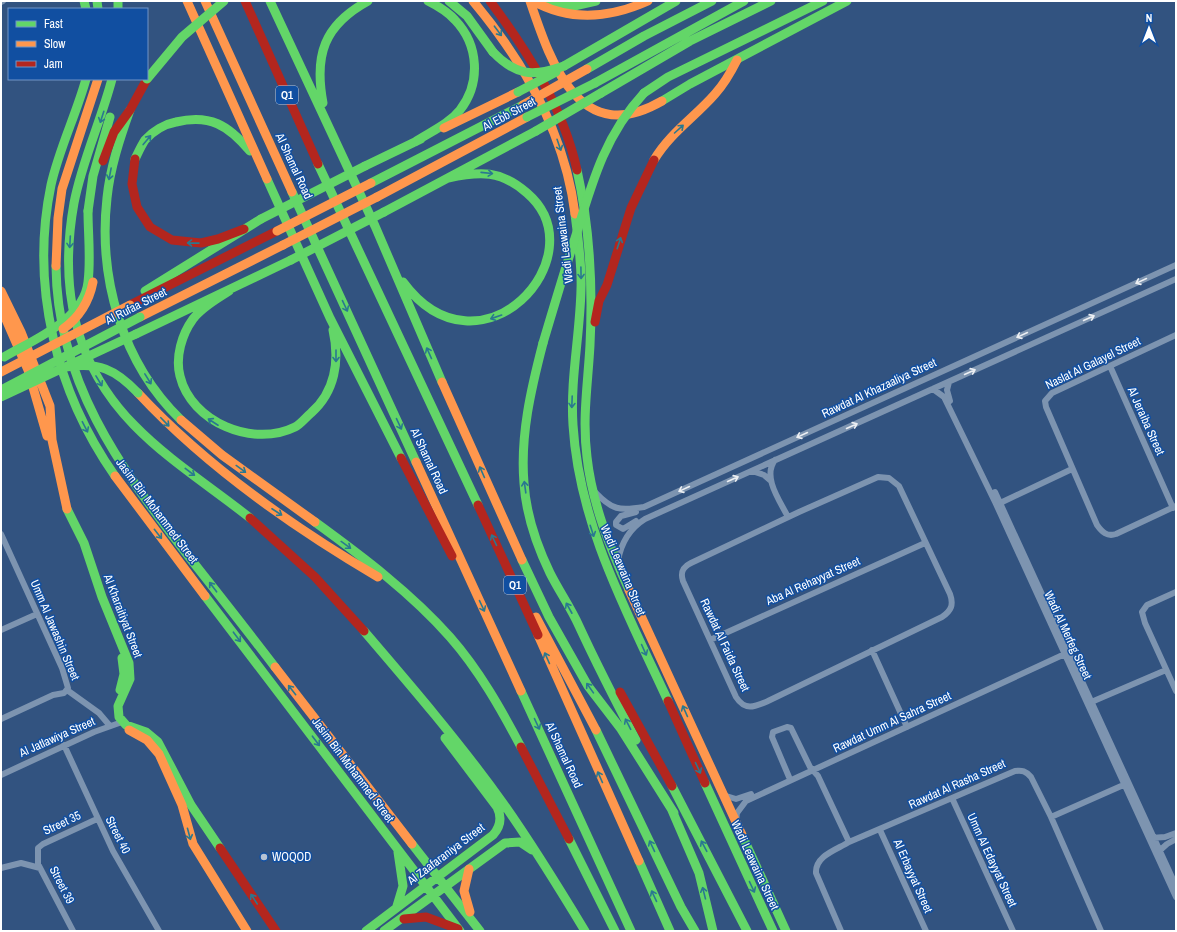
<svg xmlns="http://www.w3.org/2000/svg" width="1177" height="932" viewBox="0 0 1177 932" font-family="'Archivo Narrow',sans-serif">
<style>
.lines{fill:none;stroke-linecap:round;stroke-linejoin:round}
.street{stroke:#7d94b0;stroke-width:6}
.fast{stroke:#63d668;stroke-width:9}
.slow{stroke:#ff974d;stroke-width:9}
.jam{stroke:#b3261e;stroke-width:9}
.fast-bridge{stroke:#63d668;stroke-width:9}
.slow-bridge{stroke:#ff974d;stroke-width:9}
.oneway{stroke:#2a7890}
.oneway2{stroke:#eceff3}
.poi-dot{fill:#b7c3d3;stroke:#114fa1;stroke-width:1.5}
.labels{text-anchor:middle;stroke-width:3;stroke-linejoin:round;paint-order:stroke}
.shield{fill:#114fa1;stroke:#b8cae3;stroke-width:1}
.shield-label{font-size:11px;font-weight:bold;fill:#fff}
.street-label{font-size:12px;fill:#fff;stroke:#114fa1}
.poi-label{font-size:12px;fill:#fff;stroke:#114fa1;text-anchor:start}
</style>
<rect width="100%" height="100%" fill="#325380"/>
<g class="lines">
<path class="street" d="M1,2L3,1
M1176,335L1052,393L1045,401L1046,407L1097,525C1102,532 1107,537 1116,534L1176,506
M1110,366L1173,508
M949,382L947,390L950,401
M933,389L944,397L996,504L1176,897
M775,460C762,477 780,501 788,517
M752,471L764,475L771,481
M878,477L889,478L899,486L950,594C954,605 951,611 942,617L768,701C754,707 745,711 736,697L683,581C680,572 683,567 691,563L799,512Z
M595,492C612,510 619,511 644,507L1176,265
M995,492L1176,886
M998,504L1072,469
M636,512L621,516L616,522V525L623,529L636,521
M1,534L62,668L68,688L64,693L53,695L1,719
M618,561C621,543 629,529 645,519L1176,279
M1176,592L1147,605L1142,612L1145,623L1176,691
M1,630L37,614
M710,640L925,543
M872,650L907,727
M67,690L99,713L110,726
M1089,703L1166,670
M64,745L113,851L159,931
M1,775L94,732L122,722
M789,777L772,737L773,732L787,727L791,728L810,767L818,776L849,842
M723,795L736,799L751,794
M952,798L1013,931
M1051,817L1128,783
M736,821L737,813L746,801L1067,653
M880,830L926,931
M1151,838L1165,837L1176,833
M1157,853L1167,844L1176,839
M1,868L21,863L40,868
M73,931L38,864V848L43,844L97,819
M841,931L816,873C815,856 836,850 849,842L1015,771C1022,770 1026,771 1031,777L1051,817L1101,931"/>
<path class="fast" d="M84,1L86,9
M97,1L98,9
M118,1V9
M270,1L375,226L442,382
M449,1L467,16L493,52
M545,1L574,6L596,1
M564,66L676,1
M587,69L644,36L712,1
M86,79C76,115 59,149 51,185C30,286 56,392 115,476
M112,79C101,121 82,161 74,203C59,286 74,364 134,425C168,460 211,487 250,518
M595,83L744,1
M601,93L690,41L771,1
M644,93L668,77L823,1
M662,101L690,84L847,1
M323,103C314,55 324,25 368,1
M130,110C120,138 110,168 107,198C98,278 122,363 181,420
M415,142C430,132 449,124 460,110C481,83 479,45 455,20C448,12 438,6 428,1
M135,159C138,153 141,146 145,140C153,131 165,124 176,122C210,114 228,125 250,151
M318,164L478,505
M365,166L421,139
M577,170C590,228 593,285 590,345C588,383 582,418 587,457C592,503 610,548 629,590
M267,179L330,318L401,458
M371,183L523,105
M292,192L416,462
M88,211L93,176L110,117
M384,212L536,131
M575,214C578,239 582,264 581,289C580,335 570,379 573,425C579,525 627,612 668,701
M56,266C57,381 119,466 186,553C216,591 246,629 275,667
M403,282C480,386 600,256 527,193C501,170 480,171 448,178
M145,291L261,219
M229,291C217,299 202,307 193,319C182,334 175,357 180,376C191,422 253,448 295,427C301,424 306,417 311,413C335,392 340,361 333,330
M136,334L291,260
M543,343C531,389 520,436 524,483C526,514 537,546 550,573C559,591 571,608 579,626C597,665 616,702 636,740
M67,509L84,543L102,597L129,663L130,679L118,706L119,717L126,725L146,732L158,742L191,805L220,848
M315,522C363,557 411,593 450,637C479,670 501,709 521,747
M522,560L549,617L588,686L621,729L674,813
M205,596L460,931
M364,631C412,687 460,743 503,803C532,844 559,888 585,931
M120,690L124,674L122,658
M521,691L631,931
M596,730L681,907L695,931
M705,783L773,931
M672,786L747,931
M671,808L699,873L713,931
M742,835L786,931
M569,839L615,931
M412,844L480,931
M639,861L670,931
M397,906L403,886L398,852
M366,931L493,835C501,826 502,817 497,807L445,738
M384,931L505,843L520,842L532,850"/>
<path class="slow" d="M187,1L267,179
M205,1L292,192
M473,1C524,62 565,134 575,214
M530,1C551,63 579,149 662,101
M533,1C571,22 610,18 648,1
M444,128L518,92
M654,160C670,133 695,117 715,94C724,84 731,72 737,60
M377,197L527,117
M56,266L58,218L62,189L98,79
M1,291L21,332L50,406L52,440L67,509
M1,308L28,370L47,436
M140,317L283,245
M442,382L522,560
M138,393C207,467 291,526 378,577
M181,420L222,455L315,522
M416,462L521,691
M115,476L205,596
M629,590L742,835
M536,617L596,730
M538,635L639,861
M275,667L412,844
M129,730L147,740L159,754L182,805L193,844L247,931
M469,869L464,891L470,912"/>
<path class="jam" d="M245,1L318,164
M490,1C528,52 563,107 577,170
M135,159L132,184L137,207L150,227L172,240L201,243L218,239L244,229
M103,161L114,132L130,110L147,79
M130,305L277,231
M595,322L599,301L607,285L631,208L654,160
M401,458L452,556
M478,505L538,635
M250,518L315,577L364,631
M620,692L672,786
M668,701L705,783
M521,747L569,839
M220,848L276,931
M404,919L426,917L458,929"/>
<path class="fast-bridge" d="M493,52C516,76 533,77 564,66
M147,79L182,37L224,1
M518,92L556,72
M527,117L595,83
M536,131L601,93
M261,219L365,166
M291,260L384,212
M543,343C554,306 565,269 577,232C593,179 606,134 644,93
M4,357C33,340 84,320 88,282C91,259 88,234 88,211
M66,367C99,362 115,369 138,393
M1,390L140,317
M1,397L136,334"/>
<path class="slow-bridge" d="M523,105L587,69
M277,231L371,183
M283,245L377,197
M63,329C80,317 89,302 93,282
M1,372L130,305"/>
</g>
<defs><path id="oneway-shaft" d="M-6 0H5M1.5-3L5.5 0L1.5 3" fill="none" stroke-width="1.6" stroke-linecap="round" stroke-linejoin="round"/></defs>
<g class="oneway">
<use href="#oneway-shaft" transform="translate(498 31) rotate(53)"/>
<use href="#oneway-shaft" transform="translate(102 117) rotate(108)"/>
<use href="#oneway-shaft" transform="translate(679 129) rotate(-42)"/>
<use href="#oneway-shaft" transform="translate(147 140) rotate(-50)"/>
<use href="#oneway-shaft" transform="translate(559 145) rotate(71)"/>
<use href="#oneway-shaft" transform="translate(487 173) rotate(6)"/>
<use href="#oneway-shaft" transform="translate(110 174) rotate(101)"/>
<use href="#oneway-shaft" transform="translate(70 242) rotate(93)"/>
<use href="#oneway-shaft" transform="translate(193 243) rotate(-179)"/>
<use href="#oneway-shaft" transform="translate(619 243) rotate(-72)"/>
<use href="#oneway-shaft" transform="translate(581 273) rotate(89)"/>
<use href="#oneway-shaft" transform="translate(345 306) rotate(65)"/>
<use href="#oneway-shaft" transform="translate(496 317) rotate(161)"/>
<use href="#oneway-shaft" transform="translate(429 353) rotate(-114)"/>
<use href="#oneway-shaft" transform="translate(336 356) rotate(90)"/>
<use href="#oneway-shaft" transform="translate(148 379) rotate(58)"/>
<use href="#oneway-shaft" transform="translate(99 381) rotate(59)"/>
<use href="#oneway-shaft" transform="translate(572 402) rotate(92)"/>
<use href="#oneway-shaft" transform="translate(165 422) rotate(46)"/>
<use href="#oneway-shaft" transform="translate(213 422) rotate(-147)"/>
<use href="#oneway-shaft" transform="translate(399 424) rotate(65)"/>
<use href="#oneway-shaft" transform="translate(85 427) rotate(63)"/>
<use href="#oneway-shaft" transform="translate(241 469) rotate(36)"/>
<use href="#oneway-shaft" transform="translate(190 472) rotate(37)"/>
<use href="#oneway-shaft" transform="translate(482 472) rotate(-114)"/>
<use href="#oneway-shaft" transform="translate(525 487) rotate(-98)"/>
<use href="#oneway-shaft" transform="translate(277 512) rotate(33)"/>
<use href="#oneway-shaft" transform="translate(592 531) rotate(72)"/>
<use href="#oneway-shaft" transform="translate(158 534) rotate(52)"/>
<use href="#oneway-shaft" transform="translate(494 540) rotate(-115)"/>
<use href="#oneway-shaft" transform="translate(346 545) rotate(36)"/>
<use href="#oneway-shaft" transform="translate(213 587) rotate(-127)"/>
<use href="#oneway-shaft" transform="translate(482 606) rotate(65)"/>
<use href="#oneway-shaft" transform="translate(569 608) rotate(-119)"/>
<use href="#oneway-shaft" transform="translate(237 637) rotate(53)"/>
<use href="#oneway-shaft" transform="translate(644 650) rotate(66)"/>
<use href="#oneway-shaft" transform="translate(547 658) rotate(-114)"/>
<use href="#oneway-shaft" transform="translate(590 688) rotate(-125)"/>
<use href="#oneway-shaft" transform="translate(292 690) rotate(-128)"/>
<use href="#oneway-shaft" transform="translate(685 711) rotate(-114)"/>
<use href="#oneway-shaft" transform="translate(537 724) rotate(65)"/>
<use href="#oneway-shaft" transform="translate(628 724) rotate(-117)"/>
<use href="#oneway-shaft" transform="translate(316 741) rotate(53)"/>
<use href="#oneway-shaft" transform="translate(698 768) rotate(65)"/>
<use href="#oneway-shaft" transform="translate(600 777) rotate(-114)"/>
<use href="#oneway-shaft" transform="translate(189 834) rotate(75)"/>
<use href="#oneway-shaft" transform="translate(652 846) rotate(-115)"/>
<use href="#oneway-shaft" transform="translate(704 846) rotate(-118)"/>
<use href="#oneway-shaft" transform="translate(752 887) rotate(65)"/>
<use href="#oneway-shaft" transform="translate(704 893) rotate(-104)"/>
<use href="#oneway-shaft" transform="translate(654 896) rotate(-115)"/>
<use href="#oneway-shaft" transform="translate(254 899) rotate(-123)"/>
</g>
<g class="oneway2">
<use href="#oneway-shaft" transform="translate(1141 281) rotate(155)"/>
<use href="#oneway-shaft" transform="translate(1089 318) rotate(-24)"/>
<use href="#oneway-shaft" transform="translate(1022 335) rotate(155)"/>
<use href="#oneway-shaft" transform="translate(970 372) rotate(-24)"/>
<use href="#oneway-shaft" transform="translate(852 426) rotate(-24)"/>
<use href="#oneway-shaft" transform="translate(802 435) rotate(155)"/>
<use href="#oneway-shaft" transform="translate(733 479) rotate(-24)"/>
<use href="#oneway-shaft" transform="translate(684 489) rotate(155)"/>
</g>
<circle class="poi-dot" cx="264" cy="857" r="4"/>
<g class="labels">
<g class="shield">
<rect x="276" y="86" width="22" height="18" rx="3"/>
<rect x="504" y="576" width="22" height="18" rx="3"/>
</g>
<g class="shield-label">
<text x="287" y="99">Q1</text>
<text x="515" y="589">Q1</text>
</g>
<g class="street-label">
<text transform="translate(509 114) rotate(-28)" y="4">Al Ebb Street</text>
<text transform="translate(294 166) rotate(65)" y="4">Al Shamal Road</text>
<text transform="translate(563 235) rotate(-97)" y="4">Wadi Leawaina Street</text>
<text transform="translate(136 306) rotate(-27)" y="4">Al Rufaa Street</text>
<text transform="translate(1093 363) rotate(-26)" y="4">Naslat Al Galayel Street</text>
<text transform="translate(879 388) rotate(-25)" y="4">Rawdat Al Khazaaliya Street</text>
<text transform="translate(1146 421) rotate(66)" y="4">Al Jeraiba Street</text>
<text transform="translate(429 461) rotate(65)" y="4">Al Shamal Road</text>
<text transform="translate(157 511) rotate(53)" y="4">Jasim Bin Mohammed Street</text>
<text transform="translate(623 570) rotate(67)" y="4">Wadi Leawaina Street</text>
<text transform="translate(813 581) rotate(-24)" y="4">Aba Al Rehayyat Street</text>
<text transform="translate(123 616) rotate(69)" y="4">Al Kharaitiyat Street</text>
<text transform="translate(55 630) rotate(67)" y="4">Umm Al Jawashin Street</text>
<text transform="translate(1068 635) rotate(65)" y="4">Wadi Al Merfeg Street</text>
<text transform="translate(725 645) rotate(65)" y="4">Rawdat Al Faida Street</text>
<text transform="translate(892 722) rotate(-25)" y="4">Rawdat Umm Al Sahra Street</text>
<text transform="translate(57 737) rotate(-24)" y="4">Al Jatlawiya Street</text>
<text transform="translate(564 755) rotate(65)" y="4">Al Shamal Road</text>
<text transform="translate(353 770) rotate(53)" y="4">Jasim Bin Mohammed Street</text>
<text transform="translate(957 784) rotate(-24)" y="4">Rawdat Al Rasha Street</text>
<text transform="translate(62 823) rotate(-25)" y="4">Street 35</text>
<text transform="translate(118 835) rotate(63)" y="4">Street 40</text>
<text transform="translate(446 854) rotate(-37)" y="4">Al Zaafaraniya Street</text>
<text transform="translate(992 860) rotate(65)" y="4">Umm Al Edayyat Street</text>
<text transform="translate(755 865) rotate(65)" y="4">Wadi Leawaina Street</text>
<text transform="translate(913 876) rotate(66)" y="4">Al Erbayyat Street</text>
<text transform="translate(62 885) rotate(63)" y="4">Street 39</text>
</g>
<g class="poi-label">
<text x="272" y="861">WOQOD</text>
</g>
</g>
<rect width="1177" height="932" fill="none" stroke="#ffffff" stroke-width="4"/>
<rect x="8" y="8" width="140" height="72" fill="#114fa1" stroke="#7095c7"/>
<rect x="16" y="21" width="20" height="6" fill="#63d668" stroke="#7095c7"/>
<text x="44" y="28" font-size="12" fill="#ffffff">Fast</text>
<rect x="16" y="41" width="20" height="6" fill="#ff974d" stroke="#7095c7"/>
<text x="44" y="48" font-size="12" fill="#ffffff">Slow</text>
<rect x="16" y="61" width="20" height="6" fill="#b3261e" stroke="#7095c7"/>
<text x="44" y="68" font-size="12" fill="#ffffff">Jam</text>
<g transform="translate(1149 28)" stroke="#114fa1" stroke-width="3" paint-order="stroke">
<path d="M0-3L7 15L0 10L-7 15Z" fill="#ffffff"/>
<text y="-6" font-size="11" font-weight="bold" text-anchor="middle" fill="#ffffff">N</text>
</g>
</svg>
